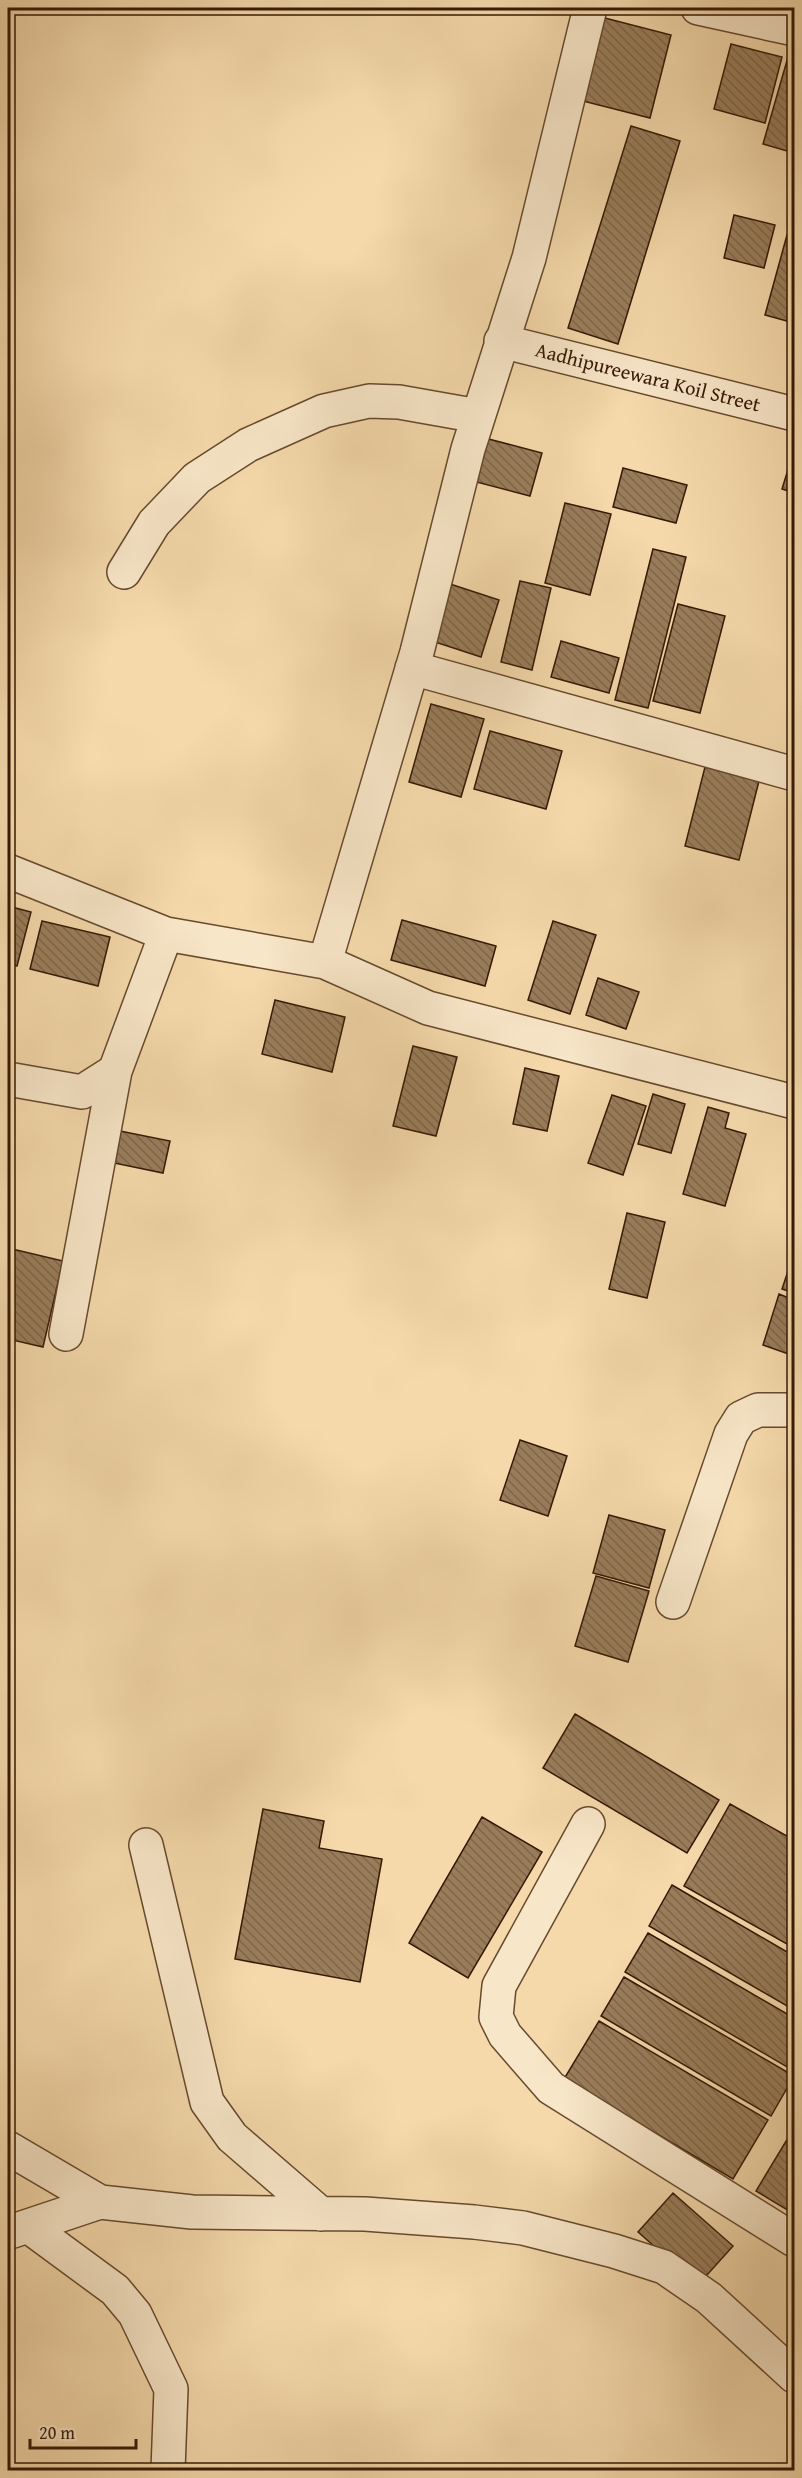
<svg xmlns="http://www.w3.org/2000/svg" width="802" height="2478" viewBox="0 0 802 2478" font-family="'Gentium Book Plus',serif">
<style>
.building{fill:url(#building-back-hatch);stroke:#361905;stroke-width:1.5}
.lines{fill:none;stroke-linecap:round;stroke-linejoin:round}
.minor-casing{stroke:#66492e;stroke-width:36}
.minor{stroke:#f8e6c8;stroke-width:33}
.labels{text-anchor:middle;stroke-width:5;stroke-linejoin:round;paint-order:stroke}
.street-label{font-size:20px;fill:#361905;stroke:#f8e6c8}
</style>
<defs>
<pattern id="building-back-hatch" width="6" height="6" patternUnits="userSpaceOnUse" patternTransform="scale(1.5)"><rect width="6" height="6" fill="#997d5b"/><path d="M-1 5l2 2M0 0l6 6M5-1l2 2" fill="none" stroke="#7e6649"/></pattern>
</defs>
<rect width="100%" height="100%" fill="#f5d9ab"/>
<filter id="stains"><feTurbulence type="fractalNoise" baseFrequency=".00333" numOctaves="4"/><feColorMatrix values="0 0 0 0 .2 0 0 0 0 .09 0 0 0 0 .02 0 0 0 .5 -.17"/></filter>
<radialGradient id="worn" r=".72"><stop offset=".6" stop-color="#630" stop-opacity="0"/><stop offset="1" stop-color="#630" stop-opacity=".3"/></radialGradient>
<path class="building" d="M601,17L671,35L650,118L579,100Z
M731,44L782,57L765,123L714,109Z
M788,57L794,59V153L763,144Z
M631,126L680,141L618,344L568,328Z
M734,215L775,225L764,268L724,258Z
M787,235L794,237V323L765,315Z
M481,437L542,453L530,496L469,480Z
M794,450V493L782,489Z
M623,468L687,485L676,523L613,507Z
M565,503L611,514L590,595L545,583Z
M653,549L686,557L648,708L615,700Z
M520,581L551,588L532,670L501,662Z
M444,582L499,600L481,657L426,639Z
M678,604L725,616L700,713L653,701Z
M561,641L619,658L609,693L551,677Z
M431,704L484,719L461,797L409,782Z
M490,731L562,751L546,809L474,789Z
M705,767L759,781L739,860L685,846Z
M8,906L31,912L17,966L8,963Z
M402,920L496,946L485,986L391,960Z
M42,921L110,937L98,986L30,969Z
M553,921L596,935L570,1014L528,1000Z
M598,978L639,992L626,1029L586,1015Z
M275,1000L345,1017L332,1072L262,1054Z
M413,1046L457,1057L436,1136L393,1126Z
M525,1068L559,1076L547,1131L513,1124Z
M653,1094L685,1104L671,1153L638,1144Z
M612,1095L646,1106L623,1175L588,1163Z
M708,1107L729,1113L725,1128L746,1134L725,1206L683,1194Z
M120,1131L170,1141L163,1173L114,1163Z
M627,1213L665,1222L647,1298L609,1289Z
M8,1248L63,1261L43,1347L8,1339Z
M794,1253V1293L782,1289Z
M779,1294L794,1300V1356L763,1345Z
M520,1440L567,1456L548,1516L500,1500Z
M609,1515L665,1530L649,1588L593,1573Z
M596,1576L649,1591L628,1662L575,1646Z
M575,1714L719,1800L687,1853L543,1768Z
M730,1804L794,1840V1948L684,1886Z
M263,1809L324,1821L319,1848L382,1859L360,1982L235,1959Z
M482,1817L542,1852L468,1978L409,1943Z
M672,1885L794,1956V2010L649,1926Z
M648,1933L794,2018V2071L625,1972Z
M624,1977L794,2076L771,2116L601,2016Z
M599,2021L768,2120L733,2179L564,2079Z
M794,2128V2214L756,2191Z
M673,2193L733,2246L698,2285L638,2232Z"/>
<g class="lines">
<g class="minor-casing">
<path id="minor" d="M698,8L794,29
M501,341L794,414
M124,572L154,523L197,478L248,445L324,411L369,401L399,402L478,416
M412,668L794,774
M8,871L166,934
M325,962L417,652L468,449L529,258L590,8
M8,1079L82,1092L115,1071L166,934L325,962L428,1008L794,1102
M66,1334L115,1071
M673,1602L731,1434L741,1418L758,1410H794
M588,1824L499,1986L496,2017L505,2035L551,2088L794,2240
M146,1845L207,2102L232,2137L321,2214
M8,2148L100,2202L192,2212L365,2214L474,2222L523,2228L614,2251L664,2267L709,2298L794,2376
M28,2226L115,2290L135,2314L171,2389L168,2470
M13,2231L100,2202"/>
</g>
<use href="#minor" class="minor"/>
</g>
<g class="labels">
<g class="street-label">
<text transform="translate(648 377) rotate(14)" y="7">Aadhipureewara Koil Street</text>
</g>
</g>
<rect width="802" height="2478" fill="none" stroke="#f5d9ab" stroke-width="30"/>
<rect x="9" y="9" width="784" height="2460" fill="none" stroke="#361905" stroke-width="3"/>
<rect x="15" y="15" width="772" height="2448" fill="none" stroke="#361905" stroke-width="1.5"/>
<path d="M30 2439v9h106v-9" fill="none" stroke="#361905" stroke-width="3"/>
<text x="39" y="2439" font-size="18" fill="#361905" stroke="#f8e6c8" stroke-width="4.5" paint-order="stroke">20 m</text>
<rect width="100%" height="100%" filter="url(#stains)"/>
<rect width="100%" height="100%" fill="url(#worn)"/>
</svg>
